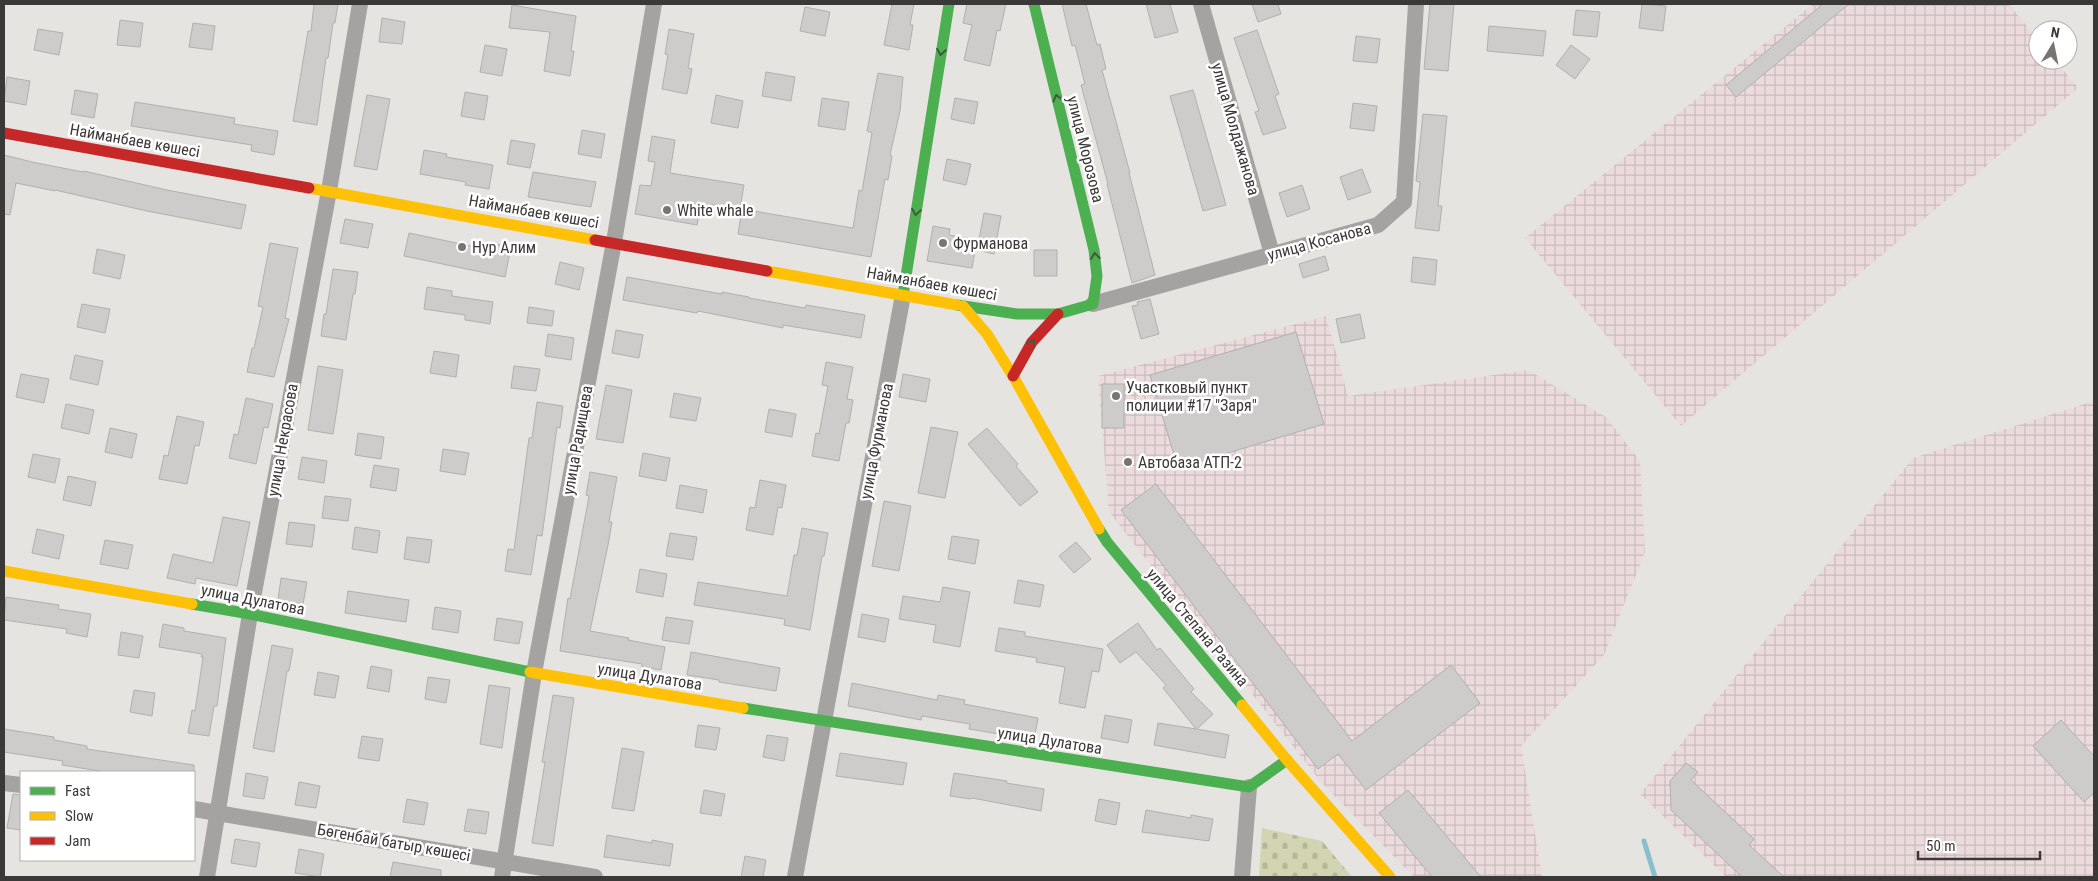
<svg xmlns="http://www.w3.org/2000/svg" width="2098" height="881" viewBox="0 0 2098 881" font-family="'Roboto Condensed',sans-serif">
<style>
.industrial{fill:url(#industrial-grid)}
.cemetery{fill:url(#cemetery-stones)}
.lines{fill:none;stroke-linecap:round;stroke-linejoin:round}
.stream{stroke:#88bfcc;stroke-width:5}
.building{fill:#cdcccb;stroke:#b1b0b0}
.street{stroke:#a5a3a1;stroke-width:16}
.fast{stroke:#4caf50;stroke-width:11}
.slow{stroke:#ffc107;stroke-width:11}
.jam{stroke:#c62828;stroke-width:11}
.oneway{stroke:#405c3e}
.poi-dot{fill:#777572;stroke:#fff;stroke-width:2}
.labels{text-anchor:middle;stroke-width:5;stroke-linejoin:round;paint-order:stroke}
.street-label{font-size:16px;fill:#3b3937;stroke:#fff}
.poi-label{font-size:16px;fill:#3b3937;stroke:#fff;text-anchor:start}
</style>
<defs>
<pattern id="industrial-grid" width="8" height="8" patternUnits="userSpaceOnUse" patternTransform="scale(1.25)"><rect width="8" height="8" fill="#ebdbdc"/><path d="M0 4h8M4 0v8" fill="none" stroke="#cabdbd"/></pattern>
<pattern id="cemetery-stones" width="16" height="16" patternUnits="userSpaceOnUse" patternTransform="scale(1.25)"><rect width="16" height="16" fill="#d2d4b2"/><path d="M2 7V4a2 2 0 0 1 4 0v3zM10 15v-3a2 2 0 0 1 4 0v3z" fill="#b5b79a"/></pattern>
</defs>
<rect width="100%" height="100%" fill="#e6e4e1"/>
<path class="industrial" d="M1813,4H2009L2038,40V60H2055L2078,88L1681,426L1525,238Z
M1326,316L1348,396L1528,370L1606,417L1640,461L1645,552L1604,655L1521,746L1542,877H1414L1321,782L1109,512L1098,376Z
M2094,401V877H1726L1640,794L1913,458Z"/>
<path class="cemetery" d="M1262,828L1322,841L1352,877H1259Z"/>
<g class="lines">
<path class="stream" d="M1644,841L1655,877"/>
</g>
<path class="building" d="M314,4H338L335,23H333L328,58H326L317,125L293,121L308,31H311Z
M892,4H914L910,25H913L909,50L884,45Z
M967,4H1006L1000,31L997,30L990,66L964,60L972,25L963,23Z
M1062,4H1086L1097,45L1100,44L1106,69L1102,70L1130,173H1129L1155,275L1132,283L1107,184H1108L1081,85L1085,84L1075,45L1072,46Z
M1146,4H1170L1178,32L1155,38Z
M1252,4H1278L1281,14L1258,22Z
M1430,4H1454L1448,71L1424,69Z
M1642,4L1666,6L1663,31L1639,28Z
M1823,4H1849L1736,97L1726,85Z
M512,5L576,16L571,51H574L570,76L544,71L550,32L509,28Z
M805,7L830,12L825,36L800,31Z
M1576,10L1600,12L1597,37L1573,35Z
M382,18L405,22L402,44L379,42Z
M120,20L143,23L140,47L117,45Z
M193,23L215,26L212,50L189,47Z
M1489,26L1546,31L1543,56L1487,51Z
M38,29L63,33L59,55L34,50Z
M669,29L694,34L688,68L692,69L687,94L662,89L668,55L665,54Z
M1257,30L1279,94L1275,96L1286,128L1263,135L1255,112L1259,111L1234,38Z
M1356,36L1380,39L1377,63L1353,61Z
M485,45L507,49L502,76L480,72Z
M1571,45L1590,59L1575,79L1556,65Z
M766,72L795,77L791,101L762,96Z
M878,73L903,77L900,111L890,155L892,156L888,180L885,179L871,257L738,234L742,209L853,228L859,190L862,191L872,133L867,131Z
M7,77L30,81L26,105L4,101Z
M75,90L98,94L94,118L71,114Z
M1193,90L1226,205L1203,211L1170,96Z
M465,92L488,96L484,120L461,116Z
M367,95L390,99L377,170L354,166Z
M716,95L743,101L738,128L711,123Z
M822,98L849,102L845,130L818,126Z
M955,98L978,102L974,124L951,119Z
M135,102L235,118L234,124L278,131L274,155L251,151L252,145L131,126Z
M1353,103L1377,106L1374,131L1350,128Z
M1423,114L1447,116L1438,206H1442L1439,231L1415,228L1420,182L1416,181Z
M582,130L605,134L601,158L578,154Z
M652,136L675,140L670,173L744,185L740,209L710,204L708,210L700,209L697,225L635,214L640,185L651,186L655,162L648,161Z
M511,140L535,144L530,168L507,164Z
M424,150L447,154L446,157L493,165L489,189L465,185L466,182L420,174Z
M4,155L32,162L83,172L84,171L167,190L246,205L241,229L147,211L55,190V191L16,183L10,215L4,214Z
M947,159L971,164L966,185L943,180Z
M1362,169L1371,192L1348,200L1340,177Z
M533,172L596,182L591,207L528,197Z
M1302,185L1310,209L1287,217L1279,193Z
M984,213L1001,216L994,254L977,250Z
M345,219L373,224L368,248L340,243Z
M933,226L950,229L949,235L977,240L972,268L927,261Z
M409,233L485,249L486,242L511,247L505,277L404,256Z
M270,243L298,248L285,318L289,319L274,377L247,372L252,348H254L263,307L258,306Z
M97,249L125,255L120,279L93,273Z
M1034,250H1057V276H1034Z
M1325,256L1329,270L1303,278L1299,264Z
M1413,257L1437,260L1435,285L1411,282Z
M560,262L584,268L579,290L555,284Z
M333,269L358,272L355,294H353L346,340L321,336L324,314H326Z
M627,277L722,294V292L749,297V298L805,308L806,305L865,315L861,338L783,325V328L698,311L697,313L623,300Z
M427,287L452,291V296L493,302L490,324L465,320V315L424,309Z
M1150,299L1159,334L1141,339L1132,306L1138,305L1137,302Z
M82,304L110,309L105,333L77,327Z
M529,307L554,311L552,326L527,323Z
M1360,314L1365,338L1341,343L1336,319Z
M616,330L643,335L639,358L612,353Z
M1296,332L1324,424L1178,468L1150,375Z
M548,334L574,338L571,360L545,356Z
M434,351L459,355L456,377L430,373Z
M75,355L103,361L98,385L70,379Z
M826,362L853,367L847,399L853,400L849,423H846L839,461L812,456L816,433L819,434L828,386L822,385Z
M318,366L343,370L333,434L308,430Z
M514,366L540,369L536,391L511,388Z
M21,374L49,379L44,403L16,397Z
M903,374L930,379L926,402L899,397Z
M1102,384H1124V428H1102Z
M606,385L632,390L623,443L596,439Z
M674,393L701,398L696,421L670,417Z
M246,398L273,404L268,428L264,427L256,464L229,458L234,434L238,435Z
M537,402L563,406L560,428L557,427L542,536L537,535L531,575L505,571L508,549L514,550L529,438H532Z
M66,404L94,410L89,434L61,428Z
M769,409L796,414L792,437L765,432Z
M177,416L204,422L199,446L195,445L187,484L159,479L164,455L168,456Z
M931,427L958,432L945,498L918,493Z
M110,428L137,434L132,458L105,452Z
M987,428L1018,464L1016,466L1038,492L1020,506L968,444Z
M358,433L384,437L381,459L355,455Z
M443,449L469,453L465,475L440,471Z
M643,453L670,458L666,481L639,476Z
M33,454L60,459L55,483L28,477Z
M302,457L327,461L324,483L298,479Z
M374,465L399,469L396,491L370,487Z
M590,472L617,477L609,522H612L608,545L590,631L629,638L628,640L665,647L661,670L642,667V664L560,651L568,598L570,599L589,496L586,495Z
M68,476L96,482L91,506L63,500Z
M760,480L786,485L782,508L778,507L773,535L746,530L750,507L755,508Z
M1156,484L1352,741L1451,665L1480,703L1366,790L1338,754L1318,769L1121,510Z
M680,485L707,490L703,513L676,508Z
M325,496L351,499L348,521L322,518Z
M884,501L911,506L899,571L872,566Z
M223,517L250,522L237,586L196,578L195,584L167,578L173,554L213,563Z
M289,522L315,525L312,547L286,544Z
M355,527L380,531L377,553L352,549Z
M802,528L828,533L824,556H822L810,630L784,625L785,619L694,605L698,582L787,596L794,555H797Z
M37,529L64,535L59,559L32,553Z
M670,533L697,537L693,560L666,556Z
M952,536L979,540L975,564L948,559Z
M407,537L432,540L429,563L404,559Z
M105,540L133,545L128,569L100,564Z
M1076,542L1091,559L1074,573L1059,556Z
M640,569L667,574L663,597L636,592Z
M281,578L307,582L303,604L278,600Z
M1018,580L1044,585L1040,607L1014,603Z
M943,587L970,592L960,647L933,642L936,625L899,619L903,596L940,602Z
M348,591L409,600L406,622L345,613Z
M6,597L59,605L58,609L91,614L87,637L66,633L67,629L4,620Z
M435,607L461,611L458,633L432,629Z
M862,614L889,619L885,642L858,637Z
M666,617L693,621L689,644L662,640Z
M497,618L523,622L519,644L494,640Z
M1138,623L1157,650L1160,648L1194,689L1191,692L1213,714L1197,729L1229,735L1225,758L1154,745L1158,723L1196,729L1163,688L1166,685L1136,652L1120,663L1107,645Z
M163,624L184,628V631L226,638L217,706H214L209,736L188,733L192,710L195,711L203,657H201L202,654L159,647Z
M999,628L1025,632V636L1103,649L1099,672L1092,671L1085,708L1059,703L1065,667L1036,662L1037,658L995,651Z
M121,632L143,636L139,658L118,655Z
M272,645L293,649L289,671H287L274,752L253,748Z
M691,652L780,668L776,691L719,682V680L687,675Z
M371,666L392,670L389,692L367,688Z
M318,672L339,676L335,698L314,695Z
M428,677L450,680L446,703L425,699Z
M852,683L937,700L938,695L965,700L964,704L1038,718L1034,740L969,729L970,724L922,716L921,720L848,706Z
M489,685L510,688L502,748L480,744Z
M134,690L155,693L152,716L130,712Z
M553,695L574,698L553,846L532,843L545,762H542Z
M1105,715L1132,720L1128,743L1101,738Z
M2061,720L2094,756V793L2084,802L2033,746Z
M698,725L720,728L716,750L695,747Z
M4,729L54,737V740L87,746V749L194,765V772H106L62,765L63,761L4,752Z
M767,735L788,738L784,761L763,757Z
M362,736L383,739L379,761L358,758Z
M622,748L644,752L634,811L612,808Z
M840,753L907,763L903,785L836,776Z
M1686,763L1698,772L1691,780L1754,839L1749,845L1784,877H1742L1671,810L1670,781Z
M246,773L268,777L264,799L243,796Z
M954,773L1007,781L1006,783L1044,789L1041,811L972,798L971,799L950,796Z
M299,782L320,786L316,808L295,805Z
M704,790L725,794L721,816L700,813Z
M1408,790L1481,877H1432L1379,813Z
M13,794L21,795V830L7,828Z
M407,799L428,803L424,825L403,822Z
M1099,799L1120,803L1116,825L1095,821Z
M468,809L489,812L486,834L464,831Z
M1146,810L1191,818V815L1213,819L1209,841L1142,832Z
M607,835L652,843V840L673,844L670,866L604,857Z
M235,839L260,843L256,867L231,863Z
M299,849L324,854L320,877L295,873Z
M745,856L766,860L763,877H741Z
M393,862L441,870V877H390Z"/>
<g class="lines">
<path class="street" d="M1201,4L1272,254
M1093,304L1378,225L1404,202L1416,4
M4,783L21,785
M194,809L595,877
M207,877L250,614L329,191L360,4
M502,877L534,673L614,242L654,4
M795,877L903,295
M1242,877L1249,787"/>
<path class="fast" d="M903,295L949,4
M957,305L1017,314H1058L1093,304L1097,276L1094,250L1034,4
M1099,529L1107,542L1242,705
M192,604L250,614L530,672
M743,708L1249,787L1287,760"/>
<path class="slow" d="M309,188L595,240
M767,271L957,305
M963,306L987,334L1013,376L1099,529
M4,571L192,604
M530,672L743,708
M1242,705L1287,760L1390,877"/>
<path class="jam" d="M4,133L309,188
M595,240L767,271
M1013,376L1032,342L1058,314"/>
</g>
<defs><path id="oneway-chevron" d="M-2-3.5L2.5 0L-2 3.5" fill="none" stroke-width="1.6" stroke-linecap="round" stroke-linejoin="round" transform="scale(1.25)"/></defs>
<g class="oneway">
<use href="#oneway-chevron" transform="translate(941 52) rotate(99)"/>
<use href="#oneway-chevron" transform="translate(1057 98) rotate(-104)"/>
<use href="#oneway-chevron" transform="translate(916 212) rotate(99)"/>
<use href="#oneway-chevron" transform="translate(1095 256) rotate(-96)"/>
<use href="#oneway-chevron" transform="translate(1032 343) rotate(-54)"/>
</g>
<g class="poi-dot">
<circle cx="667" cy="210" r="5"/>
<circle cx="943" cy="243" r="5"/>
<circle cx="462" cy="247" r="5"/>
<circle cx="1116" cy="396" r="5"/>
<circle cx="1128" cy="462" r="5"/>
</g>
<g class="labels">
<g class="street-label">
<text transform="translate(1236 129) rotate(74)" y="6">улица Молдажанова</text>
<text transform="translate(135 140) rotate(10)" y="6">Найманбаев көшесі</text>
<text transform="translate(1086 149) rotate(76)" y="6">улица Морозова</text>
<text transform="translate(534 211) rotate(10)" y="6">Найманбаев көшесі</text>
<text transform="translate(1319 241) rotate(-15)" y="6">улица Косанова</text>
<text transform="translate(932 283) rotate(10)" y="6">Найманбаев көшесі</text>
<text transform="translate(282 440) rotate(-80)" y="6">улица Некрасова</text>
<text transform="translate(577 440) rotate(-80)" y="6">улица Радищева</text>
<text transform="translate(876 441) rotate(-79)" y="6">улица Фурманова</text>
<text transform="translate(253 599) rotate(11)" y="6">улица Дулатова</text>
<text transform="translate(1198 627) rotate(50)" y="6">улица Степана Разина</text>
<text transform="translate(650 676) rotate(9)" y="6">улица Дулатова</text>
<text transform="translate(1050 740) rotate(9)" y="6">улица Дулатова</text>
<text transform="translate(394 842) rotate(10)" y="6">Бөгенбай батыр көшесі</text>
</g>
<g class="poi-label">
<text x="677" y="216">White whale</text>
<text x="953" y="249">Фурманова</text>
<text x="472" y="253">Нур Алим</text>
<text x="1126" y="393">Участковый пункт<tspan x="1126" dy="18">полиции #17 "Заря"</tspan></text>
<text x="1138" y="468">Автобаза АТП-2</text>
</g>
</g>
<rect width="2098" height="881" fill="none" stroke="#3b3937" stroke-width="10"/>
<rect x="20" y="771" width="175" height="90" fill="#ffffff" stroke="#b1b0af"/>
<rect x="30" y="787" width="25" height="8" fill="#4caf50" stroke="#b1b0af"/>
<text x="65" y="796" font-size="15" fill="#3b3937">Fast</text>
<rect x="30" y="812" width="25" height="8" fill="#ffc107" stroke="#b1b0af"/>
<text x="65" y="821" font-size="15" fill="#3b3937">Slow</text>
<rect x="30" y="837" width="25" height="8" fill="#c62828" stroke="#b1b0af"/>
<text x="65" y="846" font-size="15" fill="#3b3937">Jam</text>
<g transform="translate(2053 45) rotate(10)"><circle r="24" fill="#ffffff" stroke="#b1b0af"/>
<path d="M0-4L9 19L0 12L-9 19Z" fill="#777572"/>
<text y="-8" font-size="14" font-weight="bold" text-anchor="middle" fill="#3b3937">N</text>
</g>
<path d="M1918 851v8h122v-8" fill="none" stroke="#3b3937" stroke-width="2.5"/>
<text x="1926" y="851" font-size="15" fill="#3b3937" stroke="#ffffff" stroke-width="4" paint-order="stroke">50 m</text>
</svg>
